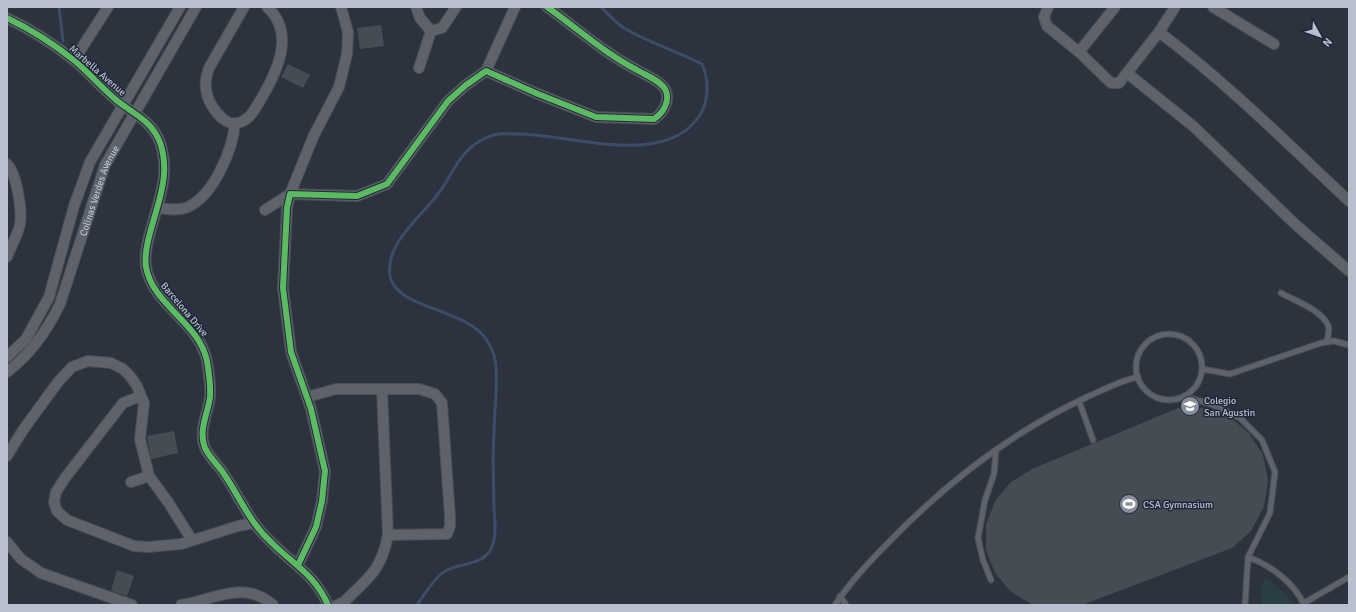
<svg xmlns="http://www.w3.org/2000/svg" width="1356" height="612" viewBox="0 0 1356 612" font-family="Signika,sans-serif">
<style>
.green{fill:#2a3e44}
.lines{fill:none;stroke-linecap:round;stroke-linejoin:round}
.stream{stroke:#3c4c69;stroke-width:3}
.building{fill:#464c54}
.lane-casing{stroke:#4a4e56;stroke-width:7}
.street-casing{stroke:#4a4e56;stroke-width:12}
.lane{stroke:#5e626a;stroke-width:5}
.street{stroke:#5e626a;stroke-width:10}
.cycleway-casing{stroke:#202939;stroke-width:8}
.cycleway{stroke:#5cba63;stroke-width:6}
.labels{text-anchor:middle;stroke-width:3;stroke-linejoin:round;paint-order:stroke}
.street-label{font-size:10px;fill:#b9c0cd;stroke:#202939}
.poi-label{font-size:10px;fill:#b9c0cd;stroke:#202939;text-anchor:start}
</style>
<rect width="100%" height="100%" fill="#2d333e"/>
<path class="green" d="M1266,578L1286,594L1294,605H1261L1262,584Z"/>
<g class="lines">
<path class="stream" d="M59,7L63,41
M417,605C424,595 432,582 441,574C456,561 481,568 491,549C497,537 495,522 494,509C494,484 492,459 494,434C494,411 499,382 495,359C494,353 489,344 486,339C465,308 396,309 390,276C385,243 421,217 438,194C446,184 452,171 459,161C468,148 479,139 494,135C500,133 509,134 516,134C567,133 665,170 700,115C709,100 709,80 702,64C677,51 649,43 624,28C616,23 608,14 601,7"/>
</g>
<path class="building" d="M381,25L384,46L360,49L357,28Z
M288,64L310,75L303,88L281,77Z
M1178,408H1204L1231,418L1249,433L1263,455L1268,481L1264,507L1251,531L1232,548L1082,605H1033L1011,592L995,573L986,550V525L995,501L1011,482L1032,469Z
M174,431L178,453L151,459L147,436Z
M117,570L134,576L127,596L111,591Z"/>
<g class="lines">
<g class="lane-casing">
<path id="lane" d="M1281,293C1295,301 1320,309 1328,325C1330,330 1328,336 1327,341
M1136 367a33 33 0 1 1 66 0a33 33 0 1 1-66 0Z
M1202,369L1230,374L1321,343L1334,341L1349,345
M1184,396L1213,405L1240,418L1262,440L1275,472L1270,513L1248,557L1245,605
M1079,401L1093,440
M1248,557C1270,565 1295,583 1304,605
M991,580L983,560L978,538L985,500L994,474L996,450
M840,596L846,605
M1304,603L1349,577
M835,605C850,582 869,562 888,543C945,484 1010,433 1085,398C1103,390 1119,381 1138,377"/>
</g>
<g class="street-casing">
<g id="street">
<path d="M244,7L209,68C204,81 204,93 212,106C217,114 227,126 238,123C250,120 255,109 261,99C277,72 296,33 267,7"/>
<path d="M416,7L420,18L431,31L419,68"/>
<path d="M1048,7L1044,17L1047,26L1079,52L1111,83H1119L1159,32L1175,7"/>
<path d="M1213,7L1274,44"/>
<path d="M7,18C30,29 55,45 75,61C89,73 101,87 115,99C130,112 149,119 158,138C163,148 165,163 164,174C163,202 142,242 146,267C153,306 199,322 207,361C209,373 211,385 210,397C208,413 198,431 205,448C209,457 219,466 224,474C241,499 249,522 272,543C294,565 315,575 328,605"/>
<path d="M431,31L442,28L456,7"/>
<path d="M1159,32C1227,83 1287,143 1349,201"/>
<path d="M1079,52L1115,7"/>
<path d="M74,60L108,7"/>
<path d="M486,71L515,7"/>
<path d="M1127,73L1193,126L1296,225L1349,271"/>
<path d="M7,164C17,174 22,210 20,224C18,235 11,246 7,257"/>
<path d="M158,208C168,209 179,211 188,207C214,195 233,149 235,123"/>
<path d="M265,210L290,194L314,135L339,87L347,54L348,32L341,7"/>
<path d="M7,357L26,339L49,297L74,206L90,162L180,7"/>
<path id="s1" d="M7,372C31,354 47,331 60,304L105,165L196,7"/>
<path d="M141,396L123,403L65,478L56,492L54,502L57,511L67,520L134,546L148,547L181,544L238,526L253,523"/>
<path d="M307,397L336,389H419L435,394L442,403L450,517V526L447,534L388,535"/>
<path d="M7,456L23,430L58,382L72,367L88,361L111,363L123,369L130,376L137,386L144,403L140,439L149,476L168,502L192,540"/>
<path d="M131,482L149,476"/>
<path d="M7,542L21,559L41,573L132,605"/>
<path d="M298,565L316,527L322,501L325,471L311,409L291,352L283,288L287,208L290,194L357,196L387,184L448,101L466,85L486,71L538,94L596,117L654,119C663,113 670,102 666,91C662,81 645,75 637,70C604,53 577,28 547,7"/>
<path d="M181,605C214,600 244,579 273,605"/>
<path d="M337,605L344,602C369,577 381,571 388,535L382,389"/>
</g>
</g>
<use href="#lane" class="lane"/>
<use href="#street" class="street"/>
<g class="cycleway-casing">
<path id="cycleway" d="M7,18C30,29 55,45 75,61C89,73 101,87 115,99C130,112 149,119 158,138C163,148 165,163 164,174C163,202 142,242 146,267C153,306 199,322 207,361C209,373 211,385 210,397C208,413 198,431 205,448C209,457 219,466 224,474C241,499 249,522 272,543C294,565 315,575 328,605
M298,565L316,527L322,501L325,471L311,409L291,352L283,288L287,208L290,194L357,196L387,184L448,101L466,85L486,71L538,94L596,117L654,119C663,113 670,102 666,91C662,81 645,75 637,70C604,53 577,28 547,7"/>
</g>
<use href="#cycleway" class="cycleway"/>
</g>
<defs>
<g id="university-disc" transform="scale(1)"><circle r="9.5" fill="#888f9b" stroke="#202939"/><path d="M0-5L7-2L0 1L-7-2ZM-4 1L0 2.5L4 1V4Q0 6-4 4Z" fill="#fff"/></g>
<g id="stadium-disc" transform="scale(1)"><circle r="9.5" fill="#888f9b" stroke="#202939"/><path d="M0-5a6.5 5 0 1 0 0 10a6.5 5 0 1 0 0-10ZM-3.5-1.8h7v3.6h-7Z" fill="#fff"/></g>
</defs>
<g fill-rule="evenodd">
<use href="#university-disc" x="1190" y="406"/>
<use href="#stadium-disc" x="1129" y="504"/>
</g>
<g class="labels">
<g class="street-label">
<text transform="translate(98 70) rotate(41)" y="4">Marbella Avenue</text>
<text dy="4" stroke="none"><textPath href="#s1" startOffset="207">Colinas Verdes Avenue</textPath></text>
<text transform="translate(185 309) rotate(50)" y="4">Barcelona Drive</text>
</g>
<g class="poi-label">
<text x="1204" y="404">Colegio<tspan x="1204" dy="12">San Agustin</tspan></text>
<text x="1143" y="508">CSA Gymnasium</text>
</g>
</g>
<rect width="1356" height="612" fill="none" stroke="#b9c0cd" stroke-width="16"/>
<g transform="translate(1320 36) rotate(130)" stroke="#202939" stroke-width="3" paint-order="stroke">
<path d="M0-3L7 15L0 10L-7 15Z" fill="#b9c0cd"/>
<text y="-6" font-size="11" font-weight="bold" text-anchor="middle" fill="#b9c0cd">N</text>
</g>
</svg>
